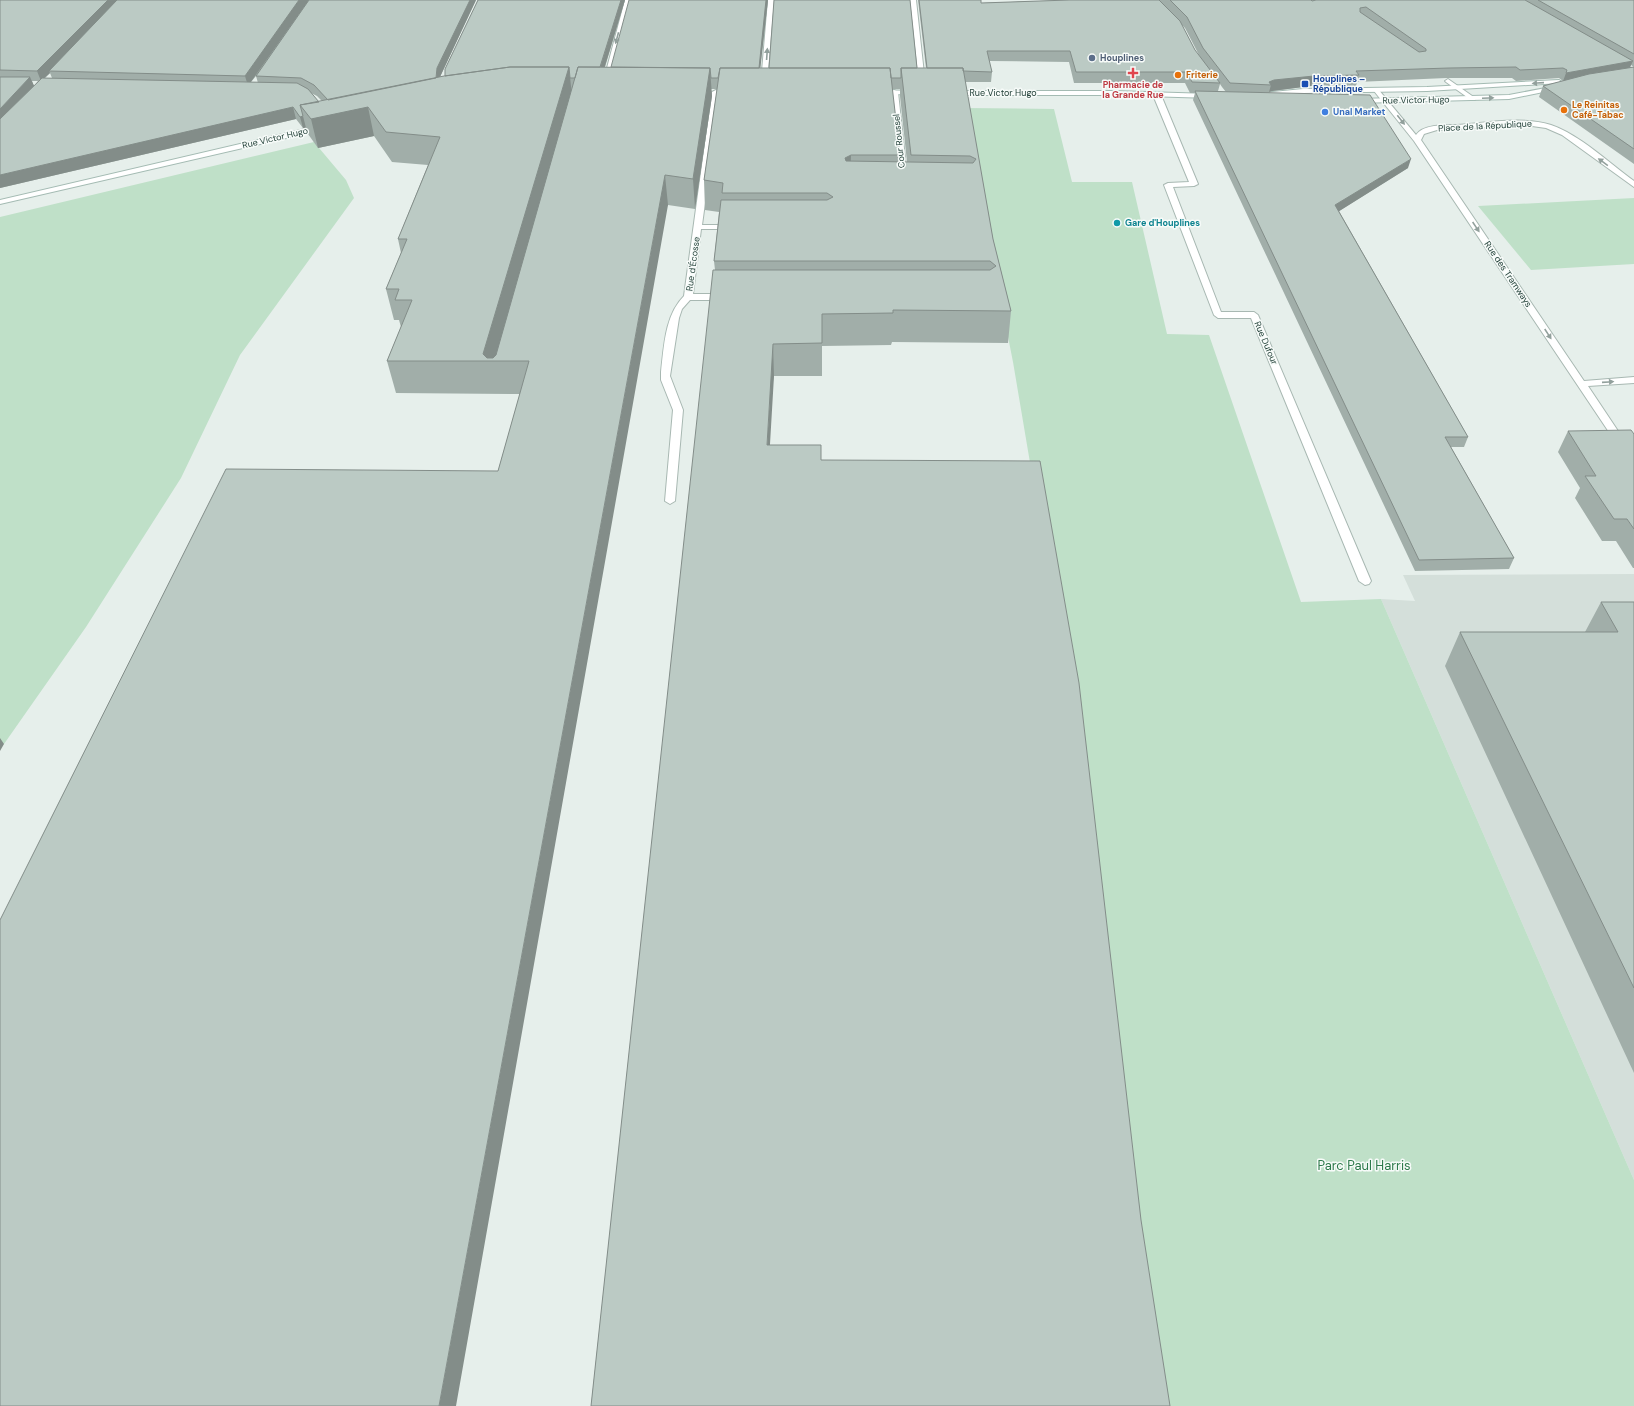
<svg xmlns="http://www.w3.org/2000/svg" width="1634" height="1406" viewBox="0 0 1634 1406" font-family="'DM Sans',sans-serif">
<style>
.built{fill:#d4dfda}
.green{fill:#bfe0c8}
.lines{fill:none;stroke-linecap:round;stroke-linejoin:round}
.lane-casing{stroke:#a8b8b2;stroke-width:2}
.street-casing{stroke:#a8b8b2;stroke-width:2}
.secondary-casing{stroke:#a4bbb3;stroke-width:2}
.lane{fill:#fff;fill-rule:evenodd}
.street{fill:#fff;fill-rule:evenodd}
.secondary{fill:#fff;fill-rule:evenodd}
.wall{fill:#a1aea9;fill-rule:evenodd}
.shaded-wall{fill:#838d89}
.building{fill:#bbcac4;stroke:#838d89;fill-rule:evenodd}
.oneway{fill:#92a09c}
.service-dot{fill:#5c6f8a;stroke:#f7fbf9;stroke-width:1.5}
.health-dot{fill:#e0444e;stroke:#f7fbf9;stroke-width:1.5}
.food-dot{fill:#e8710a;stroke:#f7fbf9;stroke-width:1.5}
.transit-dot{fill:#1a4fb4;stroke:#f7fbf9;stroke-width:1.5}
.shop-dot{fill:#3f7fe0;stroke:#f7fbf9;stroke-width:1.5}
.culture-dot{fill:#0f9aa8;stroke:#f7fbf9;stroke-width:1.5}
.labels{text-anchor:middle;stroke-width:3;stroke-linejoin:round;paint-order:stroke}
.far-service-label{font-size:9px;font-weight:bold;fill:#4e5e75;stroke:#f7fbf9;text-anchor:start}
.far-food-label{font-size:9px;font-weight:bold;fill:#c56008;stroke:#f7fbf9;text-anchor:start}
.far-transit-label{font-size:9px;font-weight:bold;fill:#164399;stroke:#f7fbf9;text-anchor:start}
.far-health-label{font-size:9px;font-weight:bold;fill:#be3a42;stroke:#f7fbf9}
.far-street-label{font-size:9px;fill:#24423a;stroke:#f7fbf9}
.far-shop-label{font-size:9px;font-weight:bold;fill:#366cbe;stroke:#f7fbf9;text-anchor:start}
.far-culture-label{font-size:9px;font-weight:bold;fill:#0d838f;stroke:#f7fbf9;text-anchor:start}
.near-park-label{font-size:13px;fill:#2d7a4b;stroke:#f7fbf9}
</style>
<rect width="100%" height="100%" fill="#e6efeb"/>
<path class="built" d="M1634,574V1180L1381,599L1415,601L1403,575Z"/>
<path class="green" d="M963,108L1054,109L1072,182H1132L1167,334L1209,335L1301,602L1381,599L1634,1180V1406H1154L1073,717L1013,362Z
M314,142L346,180L354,198L240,355L181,478L86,627L4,744H0V217Z
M1634,198V264L1531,270L1478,206Z"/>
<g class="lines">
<g class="lane-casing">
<path id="lane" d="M1448,79L1475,98V100H1471L1446,82L1445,81Z
M894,90L898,92L907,177L903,179L899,177L890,92Z"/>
</g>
<g class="street-casing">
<path id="street" d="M625,0H631L608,82L603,83Z
M768,0H774L767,83L764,85L761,83Z
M910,0H916L925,83L922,85L919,83Z
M1374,89H1378L1416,135C1423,124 1446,125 1457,125C1484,123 1525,116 1551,125C1580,135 1609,163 1634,181V187L1562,135L1546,128L1525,125L1437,130L1424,134L1421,140L1584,381L1634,377V383L1588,386L1634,455V465L1629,462L1414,141L1374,91Z
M716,90L720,92L702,225H733L737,227L733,229H701L693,294H726L730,297L726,300H690L682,309L679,318L670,376L683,410L675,501L670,504L665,501L673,410L661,380V372C664,346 665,315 684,296L712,92Z
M1157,93L1161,95L1198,184L1194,186L1173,187L1221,312H1254L1258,315L1371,581L1369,584L1365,585L1359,581L1251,318H1218L1214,315L1164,185L1168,183L1189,182L1153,95Z"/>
</g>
<g class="secondary-casing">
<path id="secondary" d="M1559,80L1562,82L1561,83L1427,91L1303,93L1262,97L1258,95L1262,93L1303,89L1427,87Z
M1556,86L1558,87V89L1509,99L1357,103L1353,101L1357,99L1509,95Z
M877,90L915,91L919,93L915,95L875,93V91Z
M1112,91L1211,94L1215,96L1211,98L1112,95H951L947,93L951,91Z
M322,125L326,127L325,129L0,204V200Z"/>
</g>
<use href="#lane" class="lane"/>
<use href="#street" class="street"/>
<use href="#secondary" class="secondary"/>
</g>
<path class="wall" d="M0,0H476L440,77L445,76L478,0H625L605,67H611L768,0L760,68H926L918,0H981V3L1069,0H1634V67L1631,65L1630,68L1634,67V164L1539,97L1543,86L1563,81L1559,78L1516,81L1512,78H1446L1357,82L1356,86H1311L1272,91L1269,92L1408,168L1339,211L1468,437L1464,447H1451L1514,558L1509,569L1415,571L1193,100L1195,93H1190L1185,83H1074L1069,62L989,61L992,72L991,82H965L993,239L1011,311L1008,343L892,342L891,345L822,346V376H774L591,1406L715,270L714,261L719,212L705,210L704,180L717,89H711L712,96L695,209L668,205L498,471L520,394L396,393L387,361L401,327L399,320H394L386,289L401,253L398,239L428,165L392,162L374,136L318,148L308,134L306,128H303L296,119L0,188ZM1181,24L1185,28L1200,57L1195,50ZM50,73L52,78H45ZM256,76L258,83L251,82ZM32,81H38L34,86ZM1220,84L1222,87L1226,92L1218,91ZM892,89H900V96L907,162H899L900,155ZM311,93L317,96L322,101L319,102Z
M1568,431L1634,434V568H1633L1616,541H1602L1575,498L1580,488L1558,452Z
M1601,602H1634V1073L1445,666L1460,632H1585Z"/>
<path class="shaded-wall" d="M108,0H122L49,71L50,73L41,81L37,71Z
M299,0H309L248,86L245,76Z
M470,0H476L439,79L368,107L374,136L318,148L311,119L436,79L437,68Z
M621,0H625L598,89L597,78Z
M766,0H768L758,89L757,78Z
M1633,61L1628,71L1562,84L1566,73Z
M569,67L572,96L497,361H485L483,354Z
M710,68L712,96L695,209L693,179Z
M1314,76L1311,86L1272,91L1269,92L1271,85L1269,82L1274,80Z
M30,77L35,88L0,125V109Z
M293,107L296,119L0,188V175Z
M303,116L306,128H303L300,117Z
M851,155L850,184L845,158Z
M1411,159L1408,168L1333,215L1335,205Z
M665,175L668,205L456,1406H439Z
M773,344L774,376L768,478L767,445Z
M0,738L4,744L0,751Z"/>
<path class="building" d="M0,0H108L37,71L0,70Z
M117,0H299L245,76L49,71Z
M309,0H470L437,68L436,78L328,100L314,85L301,78L256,76Z
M478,0H621L600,67H578L575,78H570L569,67H510L445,76V69Z
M629,0H766L759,68H720L718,78H711L710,68L611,67Z
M774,0H910L917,68H901V78H891L890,68H769Z
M919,0H981V3L1069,0H1159L1180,21L1195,50L1220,83L1192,82L1187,72H1076L1070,51H987L992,72L963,71V68H927Z
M1170,0H1311L1312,1L1316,0H1525L1633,61L1566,73L1567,70L1563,68L1520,70L1516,67L1449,68L1356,71L1359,75L1314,76L1274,80L1269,82L1271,85L1230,83L1203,48L1187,17ZM1366,7L1426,49V51L1419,52L1360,12V8Z
M1538,0H1634V54Z
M510,67H569L483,354L487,358H493L496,355L578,67L710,68L693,179L665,175L439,1406H0V920L226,469L498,471L529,361H387L412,300H395L399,289H386L407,239H398L440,137L386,132L368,107L311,119L300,105L444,76Z
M1634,67V149L1543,86L1589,74Z
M720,68H890L900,155H851L845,158L846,161L973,163L976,159L970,156L911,155L901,68H963L993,239L1011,311L893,310V313L822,314V343L773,344L767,445H821V460L1040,461L1079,683L1141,1220L1170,1406H591L713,270H990L996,266L990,261H714L721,200H827L833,197L827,193H722L723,183L704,180Z
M0,77H30L0,109Z
M42,78L297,83L308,89L319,102L300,105L303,116L300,117L293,107L0,175V119Z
M1195,91L1370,95L1411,159L1335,205L1468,437H1445L1514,558L1419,560Z
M1631,430L1634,434V529L1627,519H1614L1585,476H1596L1568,431Z
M1601,602H1634V988L1460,632H1618Z"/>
<defs><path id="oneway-solid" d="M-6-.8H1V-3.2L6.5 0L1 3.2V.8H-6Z"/></defs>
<g class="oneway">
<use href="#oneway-solid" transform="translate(617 38) rotate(105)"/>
<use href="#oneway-solid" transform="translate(767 54) rotate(-86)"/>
<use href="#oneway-solid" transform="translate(1538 83) rotate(176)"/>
<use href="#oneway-solid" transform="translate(1488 98) rotate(-2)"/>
<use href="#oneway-solid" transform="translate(1401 120) rotate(52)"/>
<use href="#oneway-solid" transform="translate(1603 162) rotate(-144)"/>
<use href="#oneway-solid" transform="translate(1476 227) rotate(56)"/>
<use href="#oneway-solid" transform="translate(1548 334) rotate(57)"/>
<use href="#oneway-solid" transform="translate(1608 382) rotate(-4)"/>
</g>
<circle class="service-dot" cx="1092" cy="58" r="4"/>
<path class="health-dot" d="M1131 67h4v4h4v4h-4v4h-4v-4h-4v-4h4z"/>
<g class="food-dot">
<circle cx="1178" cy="75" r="4"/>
<circle cx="1564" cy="110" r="4"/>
</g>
<rect class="transit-dot" x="1301" y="80" width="8" height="8" rx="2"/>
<circle class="shop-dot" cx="1325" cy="112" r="4"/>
<circle class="culture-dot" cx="1117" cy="223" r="4"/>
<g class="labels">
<g class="far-service-label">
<text x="1100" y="61">Houplines</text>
</g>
<g class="far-food-label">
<text x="1186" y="78">Friterie</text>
<text x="1572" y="108">Le Reinitas<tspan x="1572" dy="10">Café-Tabac</tspan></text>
</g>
<g class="far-transit-label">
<text x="1313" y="82">Houplines –<tspan x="1313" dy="10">République</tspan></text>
</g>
<g class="far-health-label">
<text x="1133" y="88">Pharmacie de<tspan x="1133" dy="10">la Grande Rue</tspan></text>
</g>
<g class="far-street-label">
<text x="1003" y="96">Rue Victor Hugo</text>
<text transform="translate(1416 100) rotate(-1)" y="3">Rue Victor Hugo</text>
<text transform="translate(1485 126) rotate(-3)" y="3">Place de la République</text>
<text transform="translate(275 138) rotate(-13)" y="3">Rue Victor Hugo</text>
<text transform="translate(899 141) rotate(-96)" y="3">Cour Roussel</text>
<text transform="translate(693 264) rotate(-82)" y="3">Rue d'Écosse</text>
<text transform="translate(1508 274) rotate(56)" y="3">Rue des Tramways</text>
<text transform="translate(1266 343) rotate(67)" y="3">Rue Dufour</text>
</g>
<g class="far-shop-label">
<text x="1333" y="115">Unal Market</text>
</g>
<g class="far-culture-label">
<text x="1125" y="226">Gare d'Houplines</text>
</g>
<g class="near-park-label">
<text x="1364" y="1170">Parc Paul Harris</text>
</g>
</g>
</svg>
